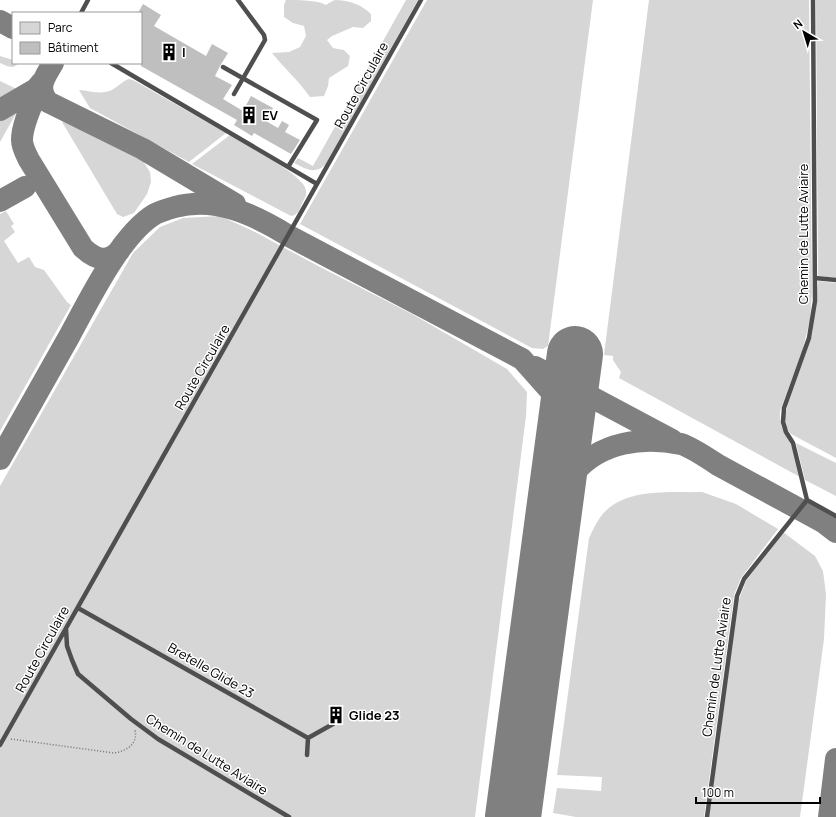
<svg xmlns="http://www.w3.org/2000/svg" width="836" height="817" viewBox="0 0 836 817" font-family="Manrope,sans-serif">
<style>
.green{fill:#d6d6d6}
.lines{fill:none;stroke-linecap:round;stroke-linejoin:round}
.taxiway{stroke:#808080;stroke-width:22}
.runway{stroke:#808080;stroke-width:56}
.building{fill:#bfbfbf}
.path{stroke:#717171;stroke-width:1.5;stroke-dasharray:1 2;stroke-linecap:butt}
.lane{stroke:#4f4f4f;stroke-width:4.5}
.labels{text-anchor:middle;stroke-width:3;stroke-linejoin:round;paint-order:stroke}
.poi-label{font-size:13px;font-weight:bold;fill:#000;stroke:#fff;text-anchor:start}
.street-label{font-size:13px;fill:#000;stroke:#fff}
</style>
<rect width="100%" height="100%" fill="#fff"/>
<path class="green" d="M286,0C298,0 317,0 326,5C329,3 332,1 335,0C349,0 362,5 371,14V21L363,28L353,27L332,36L327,40L333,48L344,50L350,56L348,66L329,78L328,86L324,96L310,97C299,81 284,68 272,53L289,52L300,47L306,36L304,26L293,23L284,17V5Z
M406,0H418L326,164C315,175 306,169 294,163L298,158L313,166Z
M427,0H593L548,346L543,349L532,348L300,224Z
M649,0H809L812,293L810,320L802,352L780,411C779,428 784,429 790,443C795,454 797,466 800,477L619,378L621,372L613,360V356L604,355Z
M816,0H836V278L818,276Z
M0,56L13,60V63H18C14,70 6,66 0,63Z
M129,79L133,80L226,133L189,162L90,108L79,90C92,91 103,96 115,88C120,85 123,81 129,79Z
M0,81L27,94L0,142Z
M72,121L83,124L139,155L150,172L151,182L147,194L134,213L123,217L117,214L62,122Z
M230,135C245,144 306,176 306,191C307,195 304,200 302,203C300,209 298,215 291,216L192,164Z
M6,211L14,224L11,226L15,232L4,241L18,263L29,257L35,267L44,270L67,302L71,305L0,431V214Z
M220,216L251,230L320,267L412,314L457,340L507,369L527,392L526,416L475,817H0V486L133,253L160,227L183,218Z
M818,281L836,283V458L791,434L786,427L785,417L788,404L812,336Z
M796,443L836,463V496L805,480Z
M702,492L736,504L778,529L741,578L734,595L704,817H576L553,813L557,788L601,791L602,777L557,775L589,538C592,532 595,525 599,519C620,487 669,493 702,492Z
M783,532L815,556L823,571L826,594L824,639L800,817H709L738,602L746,581Z"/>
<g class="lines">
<path class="taxiway" d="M0,21L13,28
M53,63C45,77 36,87 48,102L143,149L235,204
M41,83C35,99 22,122 22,140C22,147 26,154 29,160L83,248C95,259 106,264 119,251
M0,110L36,89L42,82
M0,201L25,187
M535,367L672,440
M0,459C23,418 47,376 70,335C89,300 121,234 155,214C161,211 168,209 175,207C216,196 255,215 289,236L522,359L554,395L562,406L564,419V438
M554,514C559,500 564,484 574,473C600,442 643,436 681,444C691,447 709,459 718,465C753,484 788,503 823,522L836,532
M829,817L836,759"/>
<path class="runway" d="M513,817L575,354"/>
</g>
<path class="building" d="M143,4L161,15L154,26L206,56L212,44L228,53L220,66L215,76L232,85L223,99L243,111L251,96L273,108L266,121L278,128L282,121L289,125L285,132L300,140L291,154L254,133L252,136L234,125L237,120L141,66V13H138Z"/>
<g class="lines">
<path class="path" d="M11,739L114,753C127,751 138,744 135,730"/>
<path class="lane" d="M81,13L88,0
M111,63L317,184
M223,67L317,120L288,167
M234,94L265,40L264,35L238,0
M815,278L836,280
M807,500L836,516
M78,608L308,738L333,724
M66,629L67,646L72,660L78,674L131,719L158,739L289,817
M0,745L421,0
M307,755L308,738
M707,817L737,596L744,579L807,500L793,443L786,432L783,422L784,408L809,338L815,301L813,0"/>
</g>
<defs>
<g id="building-bare" transform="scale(1.38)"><path d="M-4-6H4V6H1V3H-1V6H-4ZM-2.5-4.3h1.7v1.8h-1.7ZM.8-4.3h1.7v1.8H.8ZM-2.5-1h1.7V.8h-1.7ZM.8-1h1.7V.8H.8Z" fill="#000" stroke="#fff" stroke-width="2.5" paint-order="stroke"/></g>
</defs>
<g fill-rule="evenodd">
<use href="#building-bare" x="169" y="52"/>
<use href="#building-bare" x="249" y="115"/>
<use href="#building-bare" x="336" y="715"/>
</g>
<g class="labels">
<g class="poi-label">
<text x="182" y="57">I</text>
<text x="262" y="120">EV</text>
<text x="349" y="720">Glide 23</text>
</g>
<g class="street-label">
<text transform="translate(361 85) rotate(-61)" y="5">Route Circulaire</text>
<text transform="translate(803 234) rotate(-90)" y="5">Chemin de Lutte Aviaire</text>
<text transform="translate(202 367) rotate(-60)" y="5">Route Circulaire</text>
<text transform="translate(42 649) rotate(-61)" y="5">Route Circulaire</text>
<text transform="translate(716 667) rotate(-82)" y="5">Chemin de Lutte Aviaire</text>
<text transform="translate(211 670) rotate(30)" y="5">Bretelle Glide 23</text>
<text transform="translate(207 754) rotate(32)" y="5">Chemin de Lutte Aviaire</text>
</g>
</g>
<rect x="12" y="12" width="130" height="52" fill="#ffffff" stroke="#999999"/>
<rect x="20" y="22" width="20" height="12" fill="#d6d6d6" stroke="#999999"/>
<text x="48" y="32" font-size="12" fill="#000000">Parc</text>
<rect x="20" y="42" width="20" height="12" fill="#bfbfbf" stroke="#999999"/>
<text x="48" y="52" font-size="12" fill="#000000">Bâtiment</text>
<g transform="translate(804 32) rotate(322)" stroke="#ffffff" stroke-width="3" paint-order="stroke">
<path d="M0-3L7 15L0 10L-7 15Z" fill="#000000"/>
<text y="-6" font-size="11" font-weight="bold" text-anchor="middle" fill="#000000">N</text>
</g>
<path d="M696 797v6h124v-6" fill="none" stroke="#000000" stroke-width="2"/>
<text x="702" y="797" font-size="12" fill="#000000" stroke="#ffffff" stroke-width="3" paint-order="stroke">100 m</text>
</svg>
